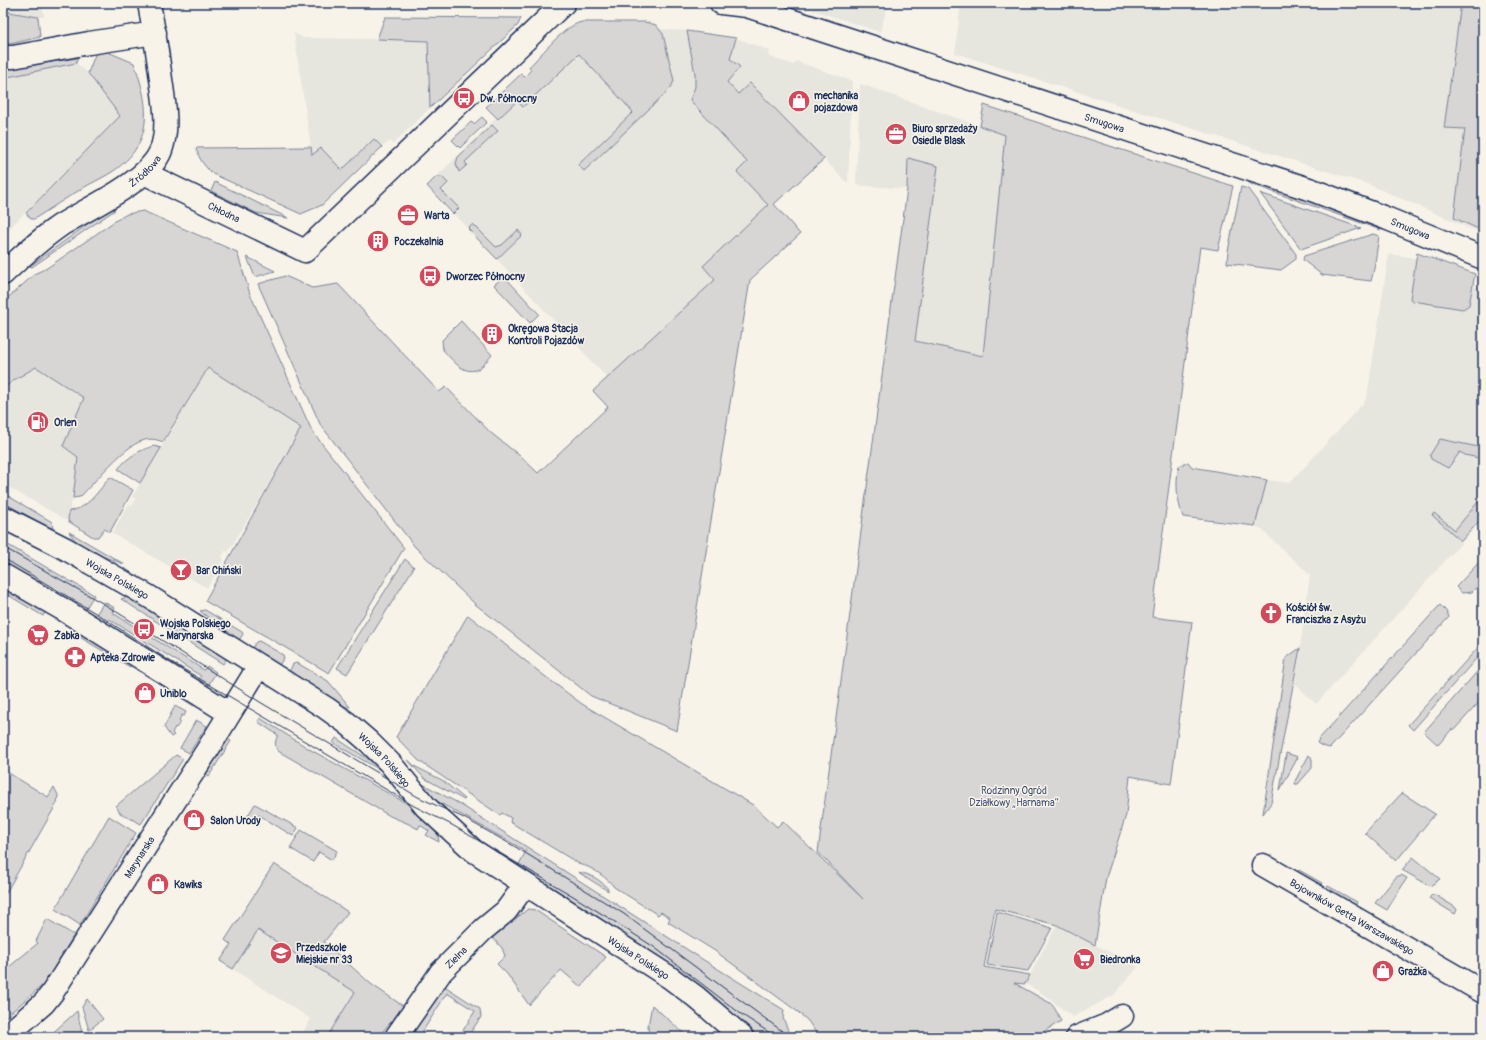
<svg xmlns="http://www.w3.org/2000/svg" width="1486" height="1040" viewBox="0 0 1486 1040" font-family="Pangolin,sans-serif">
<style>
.built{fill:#e6e5de}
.green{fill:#d7d6d4;stroke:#798299}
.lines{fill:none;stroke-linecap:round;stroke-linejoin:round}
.minor-casing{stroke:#1b2f5e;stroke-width:25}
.major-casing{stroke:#1b2f5e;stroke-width:25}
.minor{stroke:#f7f3e8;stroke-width:22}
.major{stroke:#f7f3e8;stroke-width:22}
.tram{stroke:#1b2f5e;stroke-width:1}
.labels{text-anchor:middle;stroke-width:3;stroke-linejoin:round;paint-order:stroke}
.poi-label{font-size:10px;font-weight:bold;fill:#1b2f5e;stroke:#f7f3e8;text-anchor:start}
.street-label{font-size:10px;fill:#1b2f5e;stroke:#f7f3e8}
.park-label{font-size:10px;fill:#415076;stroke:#f7f3e8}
</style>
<rect width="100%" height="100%" fill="#f7f3e8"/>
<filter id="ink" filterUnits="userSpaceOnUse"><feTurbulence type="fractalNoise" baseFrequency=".025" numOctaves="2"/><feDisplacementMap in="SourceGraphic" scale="8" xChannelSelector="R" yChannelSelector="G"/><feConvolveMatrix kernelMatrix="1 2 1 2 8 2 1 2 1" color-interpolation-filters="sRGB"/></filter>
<g filter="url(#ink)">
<path class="built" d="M3,3H42L44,17H38L3,11Z
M792,3H888L880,32Z
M961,3H1483V234L1370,185L955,53Z
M592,24L687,31L736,38L770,51L768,56L794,65L796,61L852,81L848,182L845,181L824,159L774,205L718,281L609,380L497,259L427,186Z
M294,33L303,38L429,40L430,108L393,144L390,141L382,147L374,139L342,170L312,155Z
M76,63L88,73L121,116L3,235V78Z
M860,84L1005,135L983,356L915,341L888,332L907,189L856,185Z
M1389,254L1415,258L1483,290V519L1316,704L1295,684L1310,575L1262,530V529L1254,526L1267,480L1290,483L1365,401L1367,397Z
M36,367L85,399L63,446L78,457L73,498L69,511L68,521L3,484V389L14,380Z
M208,368L302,429L228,552L225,551L222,557L224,559L207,588L112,533L129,504L132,506L136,499L132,497Z
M274,864L348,912L324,942L371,984L398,1002L372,1037H310L303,1032L311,1019L220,961L231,945L225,940Z
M1057,925L1138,967L1114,995L1073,1017L1039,991L1025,984Z"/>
<path class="green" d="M1461,3H1483V231L1454,218L1465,129L1444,128Z
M3,11L38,17L40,37L10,44L3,42Z
M385,17L521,18L518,25L430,108L428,41L377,39Z
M582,22H645L656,25L663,34L674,81L670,89L584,171L578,165L633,112L579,54L523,107L517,101L498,119L486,107L521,74L524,77L531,70L529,67C542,54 565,25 582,22Z
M687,31L736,38L730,59L740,67L727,82L738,94L750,83L824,159L774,204L800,234L750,280L677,731L591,696L475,604L415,547L320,424L258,284L285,276L312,288L338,284L439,392L446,387L491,433L520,456L538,473L608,407L593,391L715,280L703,266L768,205L737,172L747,162L690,100L695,87V74Z
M96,52H108L134,63C149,104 155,141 115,170C105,177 93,182 83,188C66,198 50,209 34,219H31L26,213L120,116L88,73Z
M78,58L76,63L3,78V69Z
M984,105L1233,186L1218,250L1200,247L1152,617L1192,622L1171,784L1130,776L1126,815L1106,878L1095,945L1057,925L995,909L984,967L1030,975L1025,984L1014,983L1050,1003C1056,1008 1057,1014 1061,1021L1040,1034L1041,1037H819L808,1021L798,1012L715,951L668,922L670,918L661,912L658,915L614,887C609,879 589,865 581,865L510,822L511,818L502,813L500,815L419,761L396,737L468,615L542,674L582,704L753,805L777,827L783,821L863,899L818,852L907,189L908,158L938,166L915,341L983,356L1005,135L980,126Z
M482,117L487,122L460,148L452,140L471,122L474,124Z
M492,125L498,131L465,162L467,165L459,172L456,164L458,157Z
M374,139L382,147L322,205L301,214L213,174C204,166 199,159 196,148L311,147L312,155L321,148L342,170Z
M436,177H442L448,183L441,190L459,208L453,214L427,186Z
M1249,179L1382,227L1381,230L1248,183Z
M215,182L288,218L256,213L211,191Z
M1241,187L1248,189L1296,254V259L1281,270L1227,263L1228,251Z
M1260,193L1361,228L1301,249Z
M110,209L115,210L32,267L30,266L92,221Z
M143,211L237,252L250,294L312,431L404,548L329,673L205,601L301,428L208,368L163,442C156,439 149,438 142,441C124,446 94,483 80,497L73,498L78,457L63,446L84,398L36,367L14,380L3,389V302L36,273L47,268L115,221L127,214Z
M473,224L496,247L502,245L518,230L522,235L497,259L468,229Z
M1373,234L1379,236L1374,269L1371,281L1322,275L1303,260L1304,256Z
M1417,253L1475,274L1469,305L1463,309L1413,301L1410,299Z
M247,257L275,271L255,277Z
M504,276L539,314L530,323L494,285Z
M461,321L492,355C488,359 483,366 478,369C463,376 452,359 443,350L442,340Z
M1440,439L1483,448V459L1465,455L1460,452L1448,468L1431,459L1430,455Z
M154,446L161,448L140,483L118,469C128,457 139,450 154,446Z
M1188,462L1192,467L1267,480L1255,526L1183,517C1177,500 1175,484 1179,466Z
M110,477L133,490L110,532L104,529L98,537H93L68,521L69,511C88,509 99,490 110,477Z
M3,493L52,522L53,530L3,502Z
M1478,502L1483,505V517L1461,541L1432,515L1434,513L1455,530Z
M69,532L124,564C103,556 81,552 69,532Z
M3,542L94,595L82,615L3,569Z
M1483,558V580L1472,592L1462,593L1456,587Z
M405,559L414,567L347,674L337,668Z
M3,584L47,609L43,616L3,592Z
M129,597L227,658L223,664L121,599Z
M104,602L115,608L113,613L204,670L207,666L216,672L208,686L198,680L201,676L109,619L107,623L95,616Z
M1440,605L1447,612L1449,617L1330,748L1322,746L1317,743L1319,739Z
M205,610L242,632L243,634L239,640L226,632L200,611Z
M75,625L134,661L130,667L71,632Z
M259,641L283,655L284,658L279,665L252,648L256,642Z
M1483,642V651L1413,730L1408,725Z
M1300,648L1271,803L1263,814L1286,658Z
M297,663L328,681L350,707H346L289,672L293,664Z
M1483,665V698L1454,730L1452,729L1438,745L1424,732Z
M165,681L198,701L194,706L162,686Z
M175,706L186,712L184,716L182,715L179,720L181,722L176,728L175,727L172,733L174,735L171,737L164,727Z
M260,718L311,750L411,806L438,835L439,842L426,835L429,831L420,825L418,829L409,824L390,816L278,751C274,745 275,741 278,735L258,722Z
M196,720L207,726L189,753L180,748Z
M225,738L231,741L209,776L203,772Z
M336,738L368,759L382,771L333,743Z
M1286,753L1298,757L1280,790L1286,754Z
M176,755L183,759L141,824L120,813L116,806Z
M1309,755L1312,759V768L1298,784H1295V781Z
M407,759L416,767L442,780L465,799L464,800L424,778Z
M3,767L7,772L48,797L54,787L58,795L57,803L3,898Z
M421,783L458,803L702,959L784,1010L783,1018L788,1030L784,1037H759L702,988L663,960L517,868L526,851L435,800L430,795Z
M1402,793L1435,814L1396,861L1365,833Z
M255,804L298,828L293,836L259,815L254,822L247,817Z
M109,816L136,833L80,925L55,909Z
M301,830L337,851L332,860L319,852L313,862L290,848Z
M1413,857L1440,879L1430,886L1402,870Z
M274,864L348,912L324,942L371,984L403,1006L400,1011L378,1037H327L355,992L258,930L233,969L220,961L231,945L225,940Z
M1299,870L1322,883L1319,888L1296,875Z
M578,872C590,874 601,880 608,889V891Z
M1401,875L1407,878L1387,910L1375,903L1396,877Z
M1328,886L1357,902L1354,908L1325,891Z
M1432,895H1435L1455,907L1457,910L1455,914L1429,898Z
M528,909L535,910L606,957L581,987L561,970L529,1005L507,974L497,964L505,956L502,948L492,937Z
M997,912L1052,928L1028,971L987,965Z
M47,919L74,935L44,984L3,1019V972L38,943L36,941Z
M443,987H446L480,1009L481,1017L468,1036L462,1032L475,1011L447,993L419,1037H407Z
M87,999L103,1019L89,1030L82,1007Z
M652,1005L688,1037H649L648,1026Z
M77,1011L83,1037H48Z"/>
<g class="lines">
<g class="minor-casing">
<g id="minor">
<path id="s1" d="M721,3L747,6L1312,190L1388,219L1483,258"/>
<path d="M3,57H13L89,43L155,33"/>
<path id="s2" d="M144,173L305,251L564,3"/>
<path id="s3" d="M3,274C21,257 40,239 61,225C88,208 150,181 161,150C170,126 163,96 160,72C157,49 153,26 149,3"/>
<path d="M3,575L64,610L229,713"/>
<path id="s4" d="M1263,865L1483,992"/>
<path id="s5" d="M5,1037L44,1003L52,993L208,749L259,666"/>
<path id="s6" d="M396,1037L441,972L484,929L506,911L525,885"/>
</g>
</g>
<g class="major-casing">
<g id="major">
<path id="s7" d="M3,517L66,549L148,596L326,708L347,723L369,742L390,763L426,807L474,851L669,977L696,997L742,1037"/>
<path d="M1077,1037L1107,1025L1122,1016"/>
</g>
</g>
<use href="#minor" class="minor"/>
<use href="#major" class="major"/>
<path class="tram" d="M3,547L104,604L260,702L418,797L464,818L514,846L624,914L790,1037
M3,558L97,614L173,663L414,806L452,825L573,896L615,922L654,947L741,1014L776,1037"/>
</g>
</g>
<defs>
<g id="bus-disc" transform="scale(1.15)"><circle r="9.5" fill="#d1495b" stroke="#f7f3e8"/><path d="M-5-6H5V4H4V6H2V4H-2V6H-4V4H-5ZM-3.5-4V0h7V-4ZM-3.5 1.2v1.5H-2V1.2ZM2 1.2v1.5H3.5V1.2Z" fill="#fff"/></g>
<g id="shop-disc" transform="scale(1.15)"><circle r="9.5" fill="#d1495b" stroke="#f7f3e8"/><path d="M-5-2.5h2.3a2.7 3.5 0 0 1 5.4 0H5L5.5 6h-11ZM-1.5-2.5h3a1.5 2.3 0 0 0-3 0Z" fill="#fff"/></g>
<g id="office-disc" transform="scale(1.15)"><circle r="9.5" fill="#d1495b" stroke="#f7f3e8"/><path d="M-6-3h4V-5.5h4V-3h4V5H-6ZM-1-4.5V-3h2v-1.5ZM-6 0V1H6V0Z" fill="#fff"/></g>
<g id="building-disc" transform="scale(1.15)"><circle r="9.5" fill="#d1495b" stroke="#f7f3e8"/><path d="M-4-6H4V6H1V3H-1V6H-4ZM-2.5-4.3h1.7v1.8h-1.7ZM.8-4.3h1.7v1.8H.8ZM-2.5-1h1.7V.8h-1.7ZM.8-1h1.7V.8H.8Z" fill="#fff"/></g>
<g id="fuel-disc" transform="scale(1.15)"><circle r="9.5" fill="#d1495b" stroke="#f7f3e8"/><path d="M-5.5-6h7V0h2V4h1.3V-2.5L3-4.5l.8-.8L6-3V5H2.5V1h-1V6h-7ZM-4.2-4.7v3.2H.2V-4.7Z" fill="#fff"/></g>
<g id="bar-disc" transform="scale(1.15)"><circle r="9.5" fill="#d1495b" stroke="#f7f3e8"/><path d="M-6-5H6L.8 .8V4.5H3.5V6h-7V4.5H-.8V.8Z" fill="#fff"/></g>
<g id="church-disc" transform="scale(1.15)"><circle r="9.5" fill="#d1495b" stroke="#f7f3e8"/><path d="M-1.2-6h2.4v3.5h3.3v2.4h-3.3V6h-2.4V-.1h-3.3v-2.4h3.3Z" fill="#fff"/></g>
<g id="supermarket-disc" transform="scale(1.15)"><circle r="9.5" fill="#d1495b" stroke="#f7f3e8"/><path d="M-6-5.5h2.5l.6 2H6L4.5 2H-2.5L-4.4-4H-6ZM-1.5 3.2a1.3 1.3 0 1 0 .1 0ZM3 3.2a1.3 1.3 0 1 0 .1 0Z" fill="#fff"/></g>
<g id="pharmacy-disc" transform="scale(1.15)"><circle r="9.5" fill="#d1495b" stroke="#f7f3e8"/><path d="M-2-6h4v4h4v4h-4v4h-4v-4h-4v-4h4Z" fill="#fff"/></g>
<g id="school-disc" transform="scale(1.15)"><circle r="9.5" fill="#d1495b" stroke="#f7f3e8"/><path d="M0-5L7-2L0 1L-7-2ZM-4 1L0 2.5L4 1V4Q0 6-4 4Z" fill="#fff"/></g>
</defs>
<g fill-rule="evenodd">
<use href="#bus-disc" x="464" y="98"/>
<use href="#shop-disc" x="799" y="101"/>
<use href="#office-disc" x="896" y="134"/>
<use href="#office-disc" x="408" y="215"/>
<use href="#building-disc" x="378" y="241"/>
<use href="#bus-disc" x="430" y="276"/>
<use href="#building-disc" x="492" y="334"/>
<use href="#fuel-disc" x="38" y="422"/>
<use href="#bar-disc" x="181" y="570"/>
<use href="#church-disc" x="1271" y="613"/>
<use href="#bus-disc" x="144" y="629"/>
<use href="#supermarket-disc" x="38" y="635"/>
<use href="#pharmacy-disc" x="75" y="657"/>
<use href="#shop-disc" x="145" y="693"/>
<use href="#shop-disc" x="194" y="820"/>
<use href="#shop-disc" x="158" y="884"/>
<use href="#school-disc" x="281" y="953"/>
<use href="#supermarket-disc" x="1084" y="959"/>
<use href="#shop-disc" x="1383" y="971"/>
</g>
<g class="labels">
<g class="poi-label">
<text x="814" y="99">mechanika<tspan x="814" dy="12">pojazdowa</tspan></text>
<text x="480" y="102">Dw. Północny</text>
<text x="912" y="132">Biuro sprzedaży<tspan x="912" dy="12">Osiedle Blask</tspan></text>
<text x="424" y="219">Warta</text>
<text x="394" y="245">Poczekalnia</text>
<text x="446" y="280">Dworzec Północny</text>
<text x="508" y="332">Okręgowa Stacja<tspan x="508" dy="12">Kontroli Pojazdów</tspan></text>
<text x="54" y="426">Orlen</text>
<text x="196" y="574">Bar Chiński</text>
<text x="1286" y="611">Kościół św.<tspan x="1286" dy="12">Franciszka z Asyżu</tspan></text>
<text x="160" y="627">Wojska Polskiego<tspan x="160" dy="12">- Marynarska</tspan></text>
<text x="54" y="639">Żabka</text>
<text x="90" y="661">Apteka Zdrowie</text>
<text x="160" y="697">Uniblo</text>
<text x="210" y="824">Salon Urody</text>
<text x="174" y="888">Kawiks</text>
<text x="296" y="951">Przedszkole<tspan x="296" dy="12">Miejskie nr 33</tspan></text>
<text x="1100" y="963">Biedronka</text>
<text x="1398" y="975">Grażka</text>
</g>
<g class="street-label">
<text dy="4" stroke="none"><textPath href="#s1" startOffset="402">Smugowa</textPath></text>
<text dy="4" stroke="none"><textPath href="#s3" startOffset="176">Źródłowa</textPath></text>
<text dy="4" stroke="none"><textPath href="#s2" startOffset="89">Chłodna</textPath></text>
<text dy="4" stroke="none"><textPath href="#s1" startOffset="726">Smugowa</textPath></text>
<text dy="4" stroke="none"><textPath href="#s7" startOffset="130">Wojska Polskiego</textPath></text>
<text dy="4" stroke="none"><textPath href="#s7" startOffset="454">Wojska Polskiego</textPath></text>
<text dy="4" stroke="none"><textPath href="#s5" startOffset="226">Marynarska</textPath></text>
<text dy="4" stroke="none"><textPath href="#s4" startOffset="103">Bojowników Getta Warszawskiego</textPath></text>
<text dy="4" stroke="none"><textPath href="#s6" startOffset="100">Zielna</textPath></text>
<text dy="4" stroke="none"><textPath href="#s7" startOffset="778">Wojska Polskiego</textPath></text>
</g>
<g class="park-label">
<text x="1014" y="794">Rodzinny Ogród<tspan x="1014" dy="12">Działkowy „Harnama”</tspan></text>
</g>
</g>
<rect width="1486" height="1040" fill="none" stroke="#f7f3e8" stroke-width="16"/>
<rect x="8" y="8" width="1470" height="1024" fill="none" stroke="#1b2f5e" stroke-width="1.5" filter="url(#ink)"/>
</svg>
